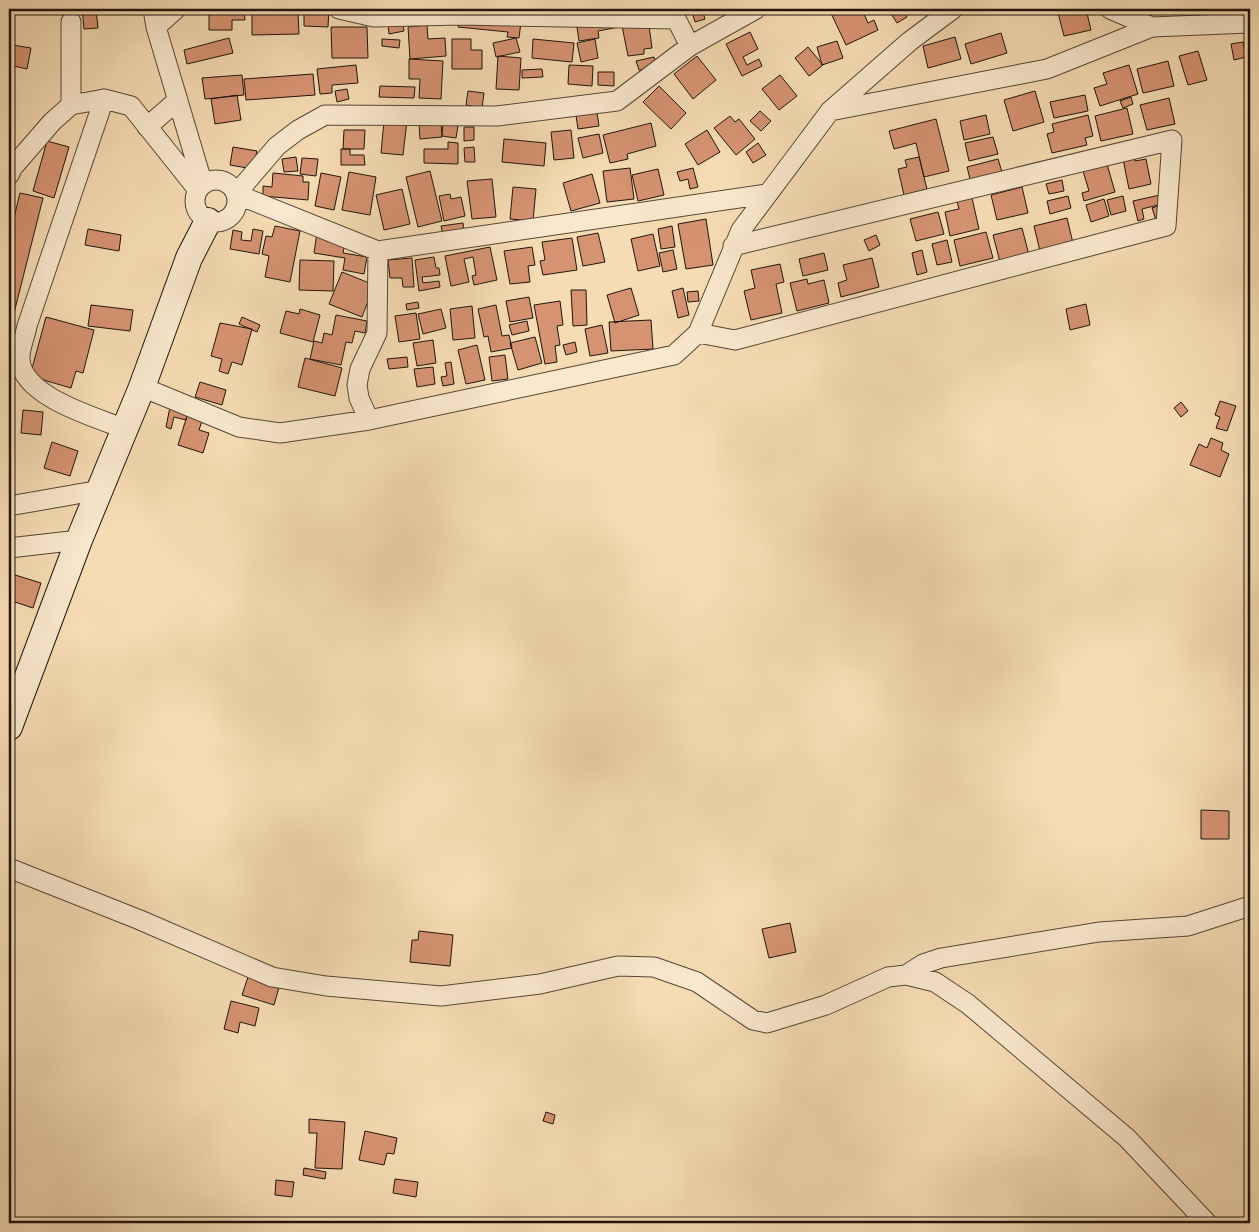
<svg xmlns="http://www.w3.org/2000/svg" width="1259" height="1232" viewBox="0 0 1259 1232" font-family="'Sorts Mill Goudy',serif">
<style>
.building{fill:#d69372;stroke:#1f130d}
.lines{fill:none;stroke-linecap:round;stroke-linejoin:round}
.street-casing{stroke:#554537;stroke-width:21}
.secondary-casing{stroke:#1f130d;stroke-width:28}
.street{stroke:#f9e8ce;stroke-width:19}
.secondary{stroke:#f9e8ce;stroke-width:26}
</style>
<rect width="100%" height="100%" fill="#f6dcb4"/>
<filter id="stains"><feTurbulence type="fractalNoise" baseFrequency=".004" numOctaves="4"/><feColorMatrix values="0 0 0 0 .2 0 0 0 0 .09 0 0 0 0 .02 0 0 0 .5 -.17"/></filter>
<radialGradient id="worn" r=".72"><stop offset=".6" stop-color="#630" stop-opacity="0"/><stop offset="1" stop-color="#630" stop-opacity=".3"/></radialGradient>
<path class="building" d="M82,9H96L98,28L84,29Z
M209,9H244L245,20H232V30H209Z
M304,9H329L328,27L304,26Z
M691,9H702L705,19L695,22Z
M829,9H862L868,23L874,20L878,30L846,45Z
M888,9H902L907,17L897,23Z
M1057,9H1086L1091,30L1064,36Z
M298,13L299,34L252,35V14Z
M459,17L521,22L519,38L507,37L508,32L458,27Z
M648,18L652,48L644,49V54L628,56L621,21Z
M617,20L619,27L598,31L599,38L579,41L577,27Z
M403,23L404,31L389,34L388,25Z
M427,25L428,39L445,38L446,56L410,59L408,27Z
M331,27H367L368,58H332Z
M750,32L758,49L743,57L747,65L759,59L762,66L742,76L726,44Z
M1001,33L1007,53L971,64L965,44Z
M955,37L961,59L928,68L923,46Z
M229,38L233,53L187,64L184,50Z
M516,38L520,52L496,57L493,43Z
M382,39L400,40L399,48L382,46Z
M452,39H471V50H482V69H452Z
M533,39L574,43L572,62L532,58Z
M595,39L598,58L581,62L577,43Z
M837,41L843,58L822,65L817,47Z
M1243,42L1246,57L1234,60L1231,44Z
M12,45L31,48L27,69L9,65Z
M808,47L823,65L809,76L795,58Z
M1198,51L1207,80L1188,85L1179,56Z
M498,56L521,58L519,90L496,89Z
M697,56L716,80L693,99L674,74Z
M654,57L656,67L639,70L636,61Z
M409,59L443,61L441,99L419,98L420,79H409Z
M1168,61L1174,86L1143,93L1137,69Z
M356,65L358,83L332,85V93L320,94L317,69Z
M569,65L593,66L592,86L568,84Z
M1129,65L1138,94L1100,106L1094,88L1107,84L1103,73Z
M542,69L543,77L522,78V70Z
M598,72H614V86L598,85Z
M313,74L315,95L246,100L244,79Z
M242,75L244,95L205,99L202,78Z
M780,75L797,96L779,110L762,89Z
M380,86L415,87L414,98L379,97Z
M659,86L686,113L671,129L643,102Z
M347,89L349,99L337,102L335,91Z
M468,91L484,93L482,108L466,105Z
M1035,91L1044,122L1013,131L1004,100Z
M237,95L241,120L215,124L211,99Z
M1085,95L1088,111L1054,118L1050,102Z
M1131,97L1133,104L1123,108L1120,101Z
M1169,98L1175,124L1147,130L1140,105Z
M596,106L599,126L578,129L575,109Z
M1127,108L1133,134L1101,141L1095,116Z
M385,110L408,112L403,155L381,153Z
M760,111L771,121L761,131L750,121Z
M986,115L990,134L964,140L960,121Z
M1088,115L1093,136L1085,138L1087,145L1052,153L1047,134L1054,132L1052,124Z
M730,116L735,122L739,119L755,139L736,155L714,128Z
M936,119L949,171L924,177L916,143L894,149L889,131Z
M441,121L442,137L420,139L419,123Z
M651,123L656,146L627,154L628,159L610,163L603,135Z
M443,124L458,126L456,138L442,136Z
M464,127H474V140L464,141Z
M344,130H365L364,149H343Z
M571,130L574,158L554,160L551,132Z
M707,130L720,152L698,165L685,144Z
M599,134L603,153L583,158L578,138Z
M993,137L998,154L969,161L965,143Z
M504,139L546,143L544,166L502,162Z
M47,141L69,147L54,198L33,191Z
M448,142L458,143V164L424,163V149H448Z
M758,143L766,155L753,163L746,152Z
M233,147L257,151L253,169L230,165Z
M474,147L475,162H465L464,148Z
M341,149H350V155H364L365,165H341Z
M1134,156L1135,161L1146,159L1151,184L1129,189L1123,159Z
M296,157L298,171L284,172L282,159Z
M919,157L927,189L904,195L898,169L907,167L905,160Z
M302,158L318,159L316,176L300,174Z
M998,159L1002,172L970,179L967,167Z
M1107,164L1115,192L1084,201L1082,193L1089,191L1083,171Z
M630,168L634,199L607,202L603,171Z
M693,168L698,187L690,189L688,179L680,181L677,172Z
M658,169L664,195L638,201L632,175Z
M430,171L442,221L418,227L406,177Z
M349,172L376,177L370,215L342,210Z
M273,173L303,176V182H309L308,200L263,196V186L272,187Z
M321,173L341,177L334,210L315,206Z
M592,174L600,203L571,211L563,183Z
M492,179L496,217L472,219L467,181Z
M1062,180L1064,191L1049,194L1046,184Z
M513,187L536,189L533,221L510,219Z
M1022,187L1028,213L997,220L991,195Z
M402,189L410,224L384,230L376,195Z
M20,193L43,198L10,329L9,238Z
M450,194L451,199L461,197L465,216L444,221L439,196Z
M1160,195L1162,204L1142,209L1144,219L1138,221L1133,201Z
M1068,196L1071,208L1050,214L1047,201Z
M1123,196L1126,211L1111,215L1107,200Z
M972,198L979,229L950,236L945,212L959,209L957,201Z
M1104,199L1109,216L1091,222L1086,205Z
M1164,204L1167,217L1156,220L1152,208Z
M938,212L944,234L916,241L910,219Z
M1067,218L1073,243L1040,251L1034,226Z
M706,219L713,265L686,269L678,224Z
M463,223L464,233L443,235L441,226Z
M275,226L300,231L290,282L265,277L269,256L262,254L266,236L272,237Z
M318,226L347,230L343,253L367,257L364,274L343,270L345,258L314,253Z
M672,226L675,247L661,249L658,229Z
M1022,228L1029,255L1000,262L993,235Z
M88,229L121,235L119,251L85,245Z
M253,229L263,231L259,254L230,249L233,230L242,232L241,240L251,241Z
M986,232L993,258L960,266L954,240Z
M598,233L605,262L583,266L577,237Z
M653,234L660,266L638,271L631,239Z
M876,235L880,245L869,251L864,240Z
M572,238L577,270L543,275L540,261L545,260L542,242Z
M947,240L952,262L937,265L932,244Z
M490,247L497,280L474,285L472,276L476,275L473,257L464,259L469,282L451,286L445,256Z
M532,247L535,265L528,266L530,282L510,284L504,251Z
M673,250L677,269L663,272L659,253Z
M922,250L927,272L917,275L912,253Z
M824,253L828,270L803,276L799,259Z
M434,257L436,268H439L440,275L422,277L423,283L439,281L440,287L419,291L415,260Z
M412,258L414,287H403L402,278H390L388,260Z
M872,258L879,287L841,297L838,283L847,280L843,265Z
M300,260L334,261L333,291L299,290Z
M780,264L784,282L776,284L782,313L751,320L744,291L755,288L751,270Z
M342,272L374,285L362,317L329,304Z
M807,279L808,284L824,280L829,303L797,311L790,283Z
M631,288L639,315L615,323L607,295Z
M683,288L689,315L678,318L672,291Z
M571,290H586L587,325L573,326Z
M698,291L699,301L688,302L687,292Z
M529,297L533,318L510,322L506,301Z
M560,301L563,325L557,326L560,345L555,346L557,362L545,364L534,305Z
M418,302L419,308L407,310L406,304Z
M1086,304L1090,325L1070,330L1066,309Z
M91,305L133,310L130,331L88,326Z
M496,305L502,336L509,335L512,348L491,352L488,336L484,337L478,309Z
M472,306L475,338L453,340L450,309Z
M300,309L320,315L313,342L280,333L286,311L299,314Z
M441,309L446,328L423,334L418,314Z
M416,313L420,339L399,342L395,316Z
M336,315L367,321L365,333L355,331L352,343L346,342L341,365L310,359L314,341L322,343L324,333L332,335Z
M46,317L94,330L83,373L76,371L71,388L30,376Z
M242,317L260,325L257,332L239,324Z
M651,320L653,349L611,351L609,322Z
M527,321L529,331L512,335L509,325Z
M220,323L252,329L242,365L232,362L228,374L219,371L222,359L211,356Z
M602,325L608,353L590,356L585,329Z
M535,337L542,363L518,370L510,343Z
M433,340L436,363L417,366L413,343Z
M575,342L577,352L566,355L563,345Z
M477,345L485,380L466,384L458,350Z
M505,355L508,379L492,381L489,357Z
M407,357L408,367L389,369L387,359Z
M305,358L342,368L335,396L298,387Z
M451,362L454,384L443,386L441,377L447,376L445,363Z
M433,367L435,384L417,387L414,369Z
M200,382L226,390L222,405L195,397Z
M172,397L190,401L186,420L174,417L171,429L166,427Z
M1220,401L1236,406L1227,431L1216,428L1220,417L1215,415Z
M1181,402L1188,411L1181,417L1174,408Z
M23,410L43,412L41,435L21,433Z
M187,416L202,421L199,430L209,433L203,453L178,445Z
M1211,438L1223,443L1221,450L1229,454L1220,477L1190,465L1199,444L1207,448Z
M52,442L78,451L70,476L44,468Z
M15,575L41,583L33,608L9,600Z
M1201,810L1229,811V839H1201Z
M790,923L796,952L769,958L762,929Z
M419,931L453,935L450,966L410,962L412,940H418Z
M251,968L282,977L274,1005L242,995Z
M231,1001L259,1008L255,1026L240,1022L238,1033L224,1029Z
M546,1112L555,1115L553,1124L543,1121Z
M309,1119L345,1122L342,1169L315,1168L317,1133H309Z
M365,1131L397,1138L394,1154L387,1153L384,1165L359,1160Z
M304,1168L326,1172L325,1179L303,1175Z
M395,1179L418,1182L416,1197L393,1193Z
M276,1180L294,1182L292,1197L275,1195Z"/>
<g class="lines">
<g class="street-casing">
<path id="street" d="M153,9L156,27L203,185
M339,9L374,17L461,15L675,19
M671,9L690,46L756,9
M1110,9L1152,27L1250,23
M156,27L176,9
M690,46L617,101L497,116L325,115L298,130L277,146L236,194L378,251L767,194
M104,99L27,326C25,337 19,350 20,360C23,397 95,417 125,429
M71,105V22
M830,111L1047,69L1152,27
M147,127L178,100
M9,175L13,167L52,122L71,105L104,99L131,106L198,190
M195 201a21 21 0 1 1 42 0a21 21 0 1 1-42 0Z
M698,333L735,340L1166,226L1172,140L733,246
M142,387L239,427L280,433L369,420L674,355L698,333L741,230L830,111L910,41L953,9
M369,420L359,398L357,385L360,369L377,333L378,251
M9,506L100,490
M9,548L79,540
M9,868L140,920L272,977L326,986L441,996L540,984L618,966L654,967L697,982L753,1020L767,1023L826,1005L888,977L906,975L935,982L968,1004L1127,1138L1207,1223
M906,975L923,964L941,958L1099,932L1188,926L1250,906"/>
</g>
<g class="secondary-casing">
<path id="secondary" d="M9,727L79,540L142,387L189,258L208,221"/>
</g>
<use href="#street" class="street"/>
<use href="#secondary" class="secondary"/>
</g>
<rect width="1259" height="1232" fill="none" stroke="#f6dcb4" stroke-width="30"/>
<rect x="10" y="10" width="1239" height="1212" fill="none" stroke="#1f130d" stroke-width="2.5"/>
<rect x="15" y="15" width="1229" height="1202" fill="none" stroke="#1f130d"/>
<rect width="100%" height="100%" filter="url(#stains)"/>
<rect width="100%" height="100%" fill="url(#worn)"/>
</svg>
